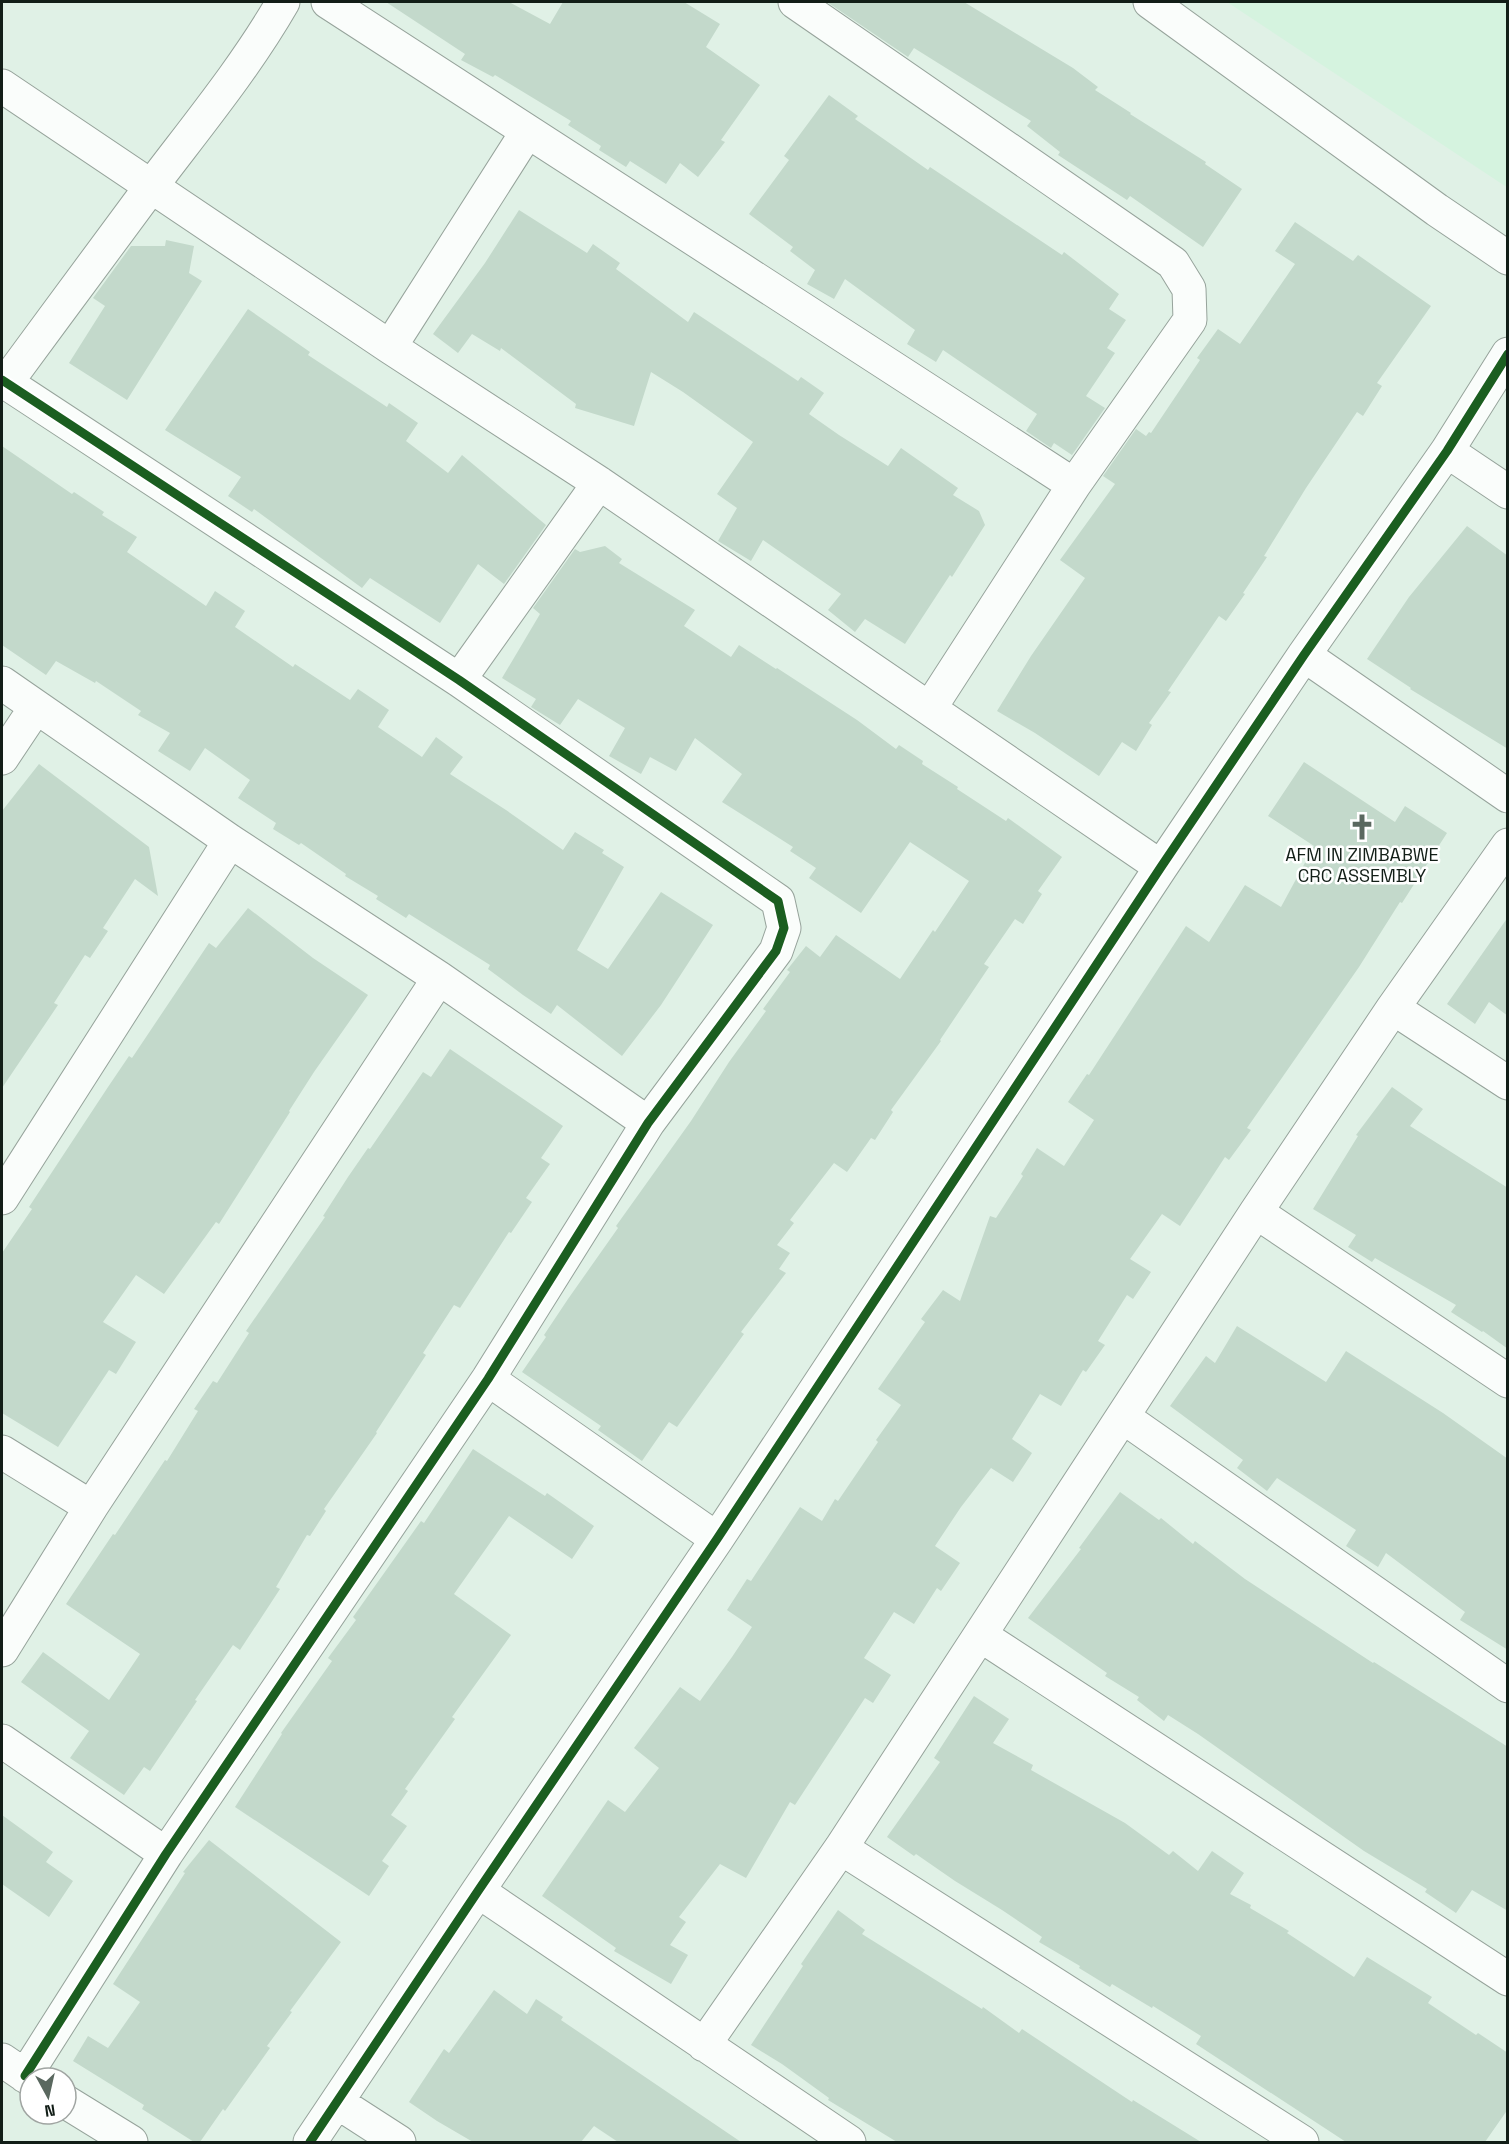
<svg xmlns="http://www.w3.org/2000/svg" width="1509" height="2144" viewBox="0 0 1509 2144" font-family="'Space Grotesk',sans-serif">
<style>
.built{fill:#d5f3df}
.building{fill:#c3d9cb}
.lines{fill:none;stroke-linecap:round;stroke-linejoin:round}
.minor-casing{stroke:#96a39b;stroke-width:35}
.minor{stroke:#fafdfb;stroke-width:33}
.cycleway-casing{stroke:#fff;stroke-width:13}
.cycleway{stroke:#1b5e20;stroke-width:9}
.labels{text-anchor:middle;stroke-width:5;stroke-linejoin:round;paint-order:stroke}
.poi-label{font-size:18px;fill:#121e17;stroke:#fff}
</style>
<rect width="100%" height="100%" fill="#e0f1e6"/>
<path class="built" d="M1227,2H1507V187L1505,186Z"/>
<path class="building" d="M386,2H509L550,24L563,2H684L720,24L706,47L760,85L721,140L725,142L698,177L680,163L666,184L630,161L626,167L599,150L601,146L568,125L571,121L495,75L493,77L461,60L465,54Z
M827,2H964L1073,68L1098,87L1095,90L1131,113L1130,114L1206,162L1205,164L1242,189L1203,247L1130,196L1127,200L1058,155L1060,152L1027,126L1031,121L914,48L908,57Z
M829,95L858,116L855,119L928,170L930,167L1062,255L1064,252L1119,294L1109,309L1126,320L1107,348L1115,353L1086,396L1105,408L1072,455L1054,443L1051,448L1026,431L1037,414L943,350L936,362L907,344L915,330L845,279L834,299L807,284L815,270L790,251L793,247L749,214L789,160L784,156Z
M519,210L587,253L593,244L620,263L616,269L688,322L694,312L798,381L801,377L824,393L809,414L839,435L888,466L901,448L958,488L953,495L979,511L985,525L952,577L950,575L905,644L865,619L855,632L828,610L841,594L763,540L751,561L718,541L737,508L717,494L753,442L683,392L651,372L634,426L575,408L576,404L501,348L500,351L472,334L458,353L433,334L485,263Z
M1295,222L1353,261L1358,255L1431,306L1377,383L1382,386L1363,416L1357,412L1306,488L1264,556L1267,557L1243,593L1245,594L1226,621L1219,616L1168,691L1171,692L1149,723L1152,725L1136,751L1122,742L1099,776L1035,733L997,711L1031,656L1085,578L1060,560L1115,484L1103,476L1136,429L1146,436L1149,432L1151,433L1200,360L1197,358L1218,329L1240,344L1295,264L1275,251Z
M166,240L194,246L189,273L202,281L127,400L69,363L105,306L93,298L131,246H165Z
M248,309L310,352L308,355L387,407L389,403L418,423L406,441L448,473L462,455L546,525L504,584L478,564L440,623L370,578L362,588L254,509L252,512L228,496L241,477L165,430Z
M2,446L72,494L74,492L104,512L102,515L137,537L127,552L206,606L215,591L245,611L235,627L293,667L295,664L350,700L358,689L389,710L378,727L422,757L436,737L463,757L450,774L506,810L563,850L575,832L604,850L602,853L624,867L577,950L608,969L661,892L713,925L661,1005L622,1056L557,1005L551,1014L523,995L488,969L490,965L409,914L406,918L376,899L378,896L345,876L346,874L301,843L299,845L273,829L276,823L238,798L250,780L205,748L190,771L158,751L170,733L138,715L141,711L96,681L95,683L56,661L46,675L2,645Z
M1467,526L1508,556V749L1410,689L1411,688L1367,659L1409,597Z
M605,546L622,559L619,563L695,610L684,626L731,657L739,645L776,669L777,668L857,720L896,749L899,745L923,761L922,764L958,787L957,789L1006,821L1008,818L1062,857L1038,891L1042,894L1023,924L1015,919L984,964L989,967L940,1040L941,1041L891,1110L893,1112L875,1140L871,1138L847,1172L834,1163L790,1220L794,1223L777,1245L790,1253L779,1269L786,1273L741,1332L744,1334L677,1427L669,1422L642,1461L598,1430L601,1426L522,1372L546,1337L544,1335L568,1299L618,1228L616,1226L691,1121L729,1062L766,1011L763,1009L790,972L787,970L806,946L820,957L836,935L900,979L933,930L935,932L969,881L910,842L861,913L809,878L816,868L790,851L793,847L722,802L742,774L695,738L676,771L650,757L641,774L609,756L625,728L578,699L560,725L531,707L536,699L502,678L540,614L533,608L575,549L580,552Z
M1304,762L1395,822L1405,806L1447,833L1402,903L1400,902L1359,967L1247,1128L1251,1130L1229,1160L1225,1157L1180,1226L1162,1214L1130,1259L1151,1272L1133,1299L1127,1295L1098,1341L1105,1345L1086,1372L1083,1370L1061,1406L1040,1394L1012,1439L1032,1453L1013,1482L991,1468L961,1507L935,1546L960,1563L941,1591L937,1588L914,1624L894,1612L864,1658L891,1675L873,1703L865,1698L795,1805L790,1802L746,1878L720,1864L679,1917L686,1922L670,1945L688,1955L671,1984L614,1951L616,1948L542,1896L608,1800L625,1812L659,1768L634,1748L680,1687L700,1701L732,1657L752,1627L727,1610L747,1579L751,1581L800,1507L822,1521L835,1499L838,1501L878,1442L876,1440L901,1405L878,1389L925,1322L921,1319L943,1290L960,1301L990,1216L996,1218L1023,1176L1021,1174L1037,1148L1064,1166L1094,1120L1068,1102L1087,1074L1089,1075L1186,926L1209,942L1245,885L1281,907L1314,846L1268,816Z
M39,764L149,847L158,896L135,879L103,928L108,931L90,958L85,955L54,1003L58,1005L2,1088V811Z
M248,908L313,958L368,995L314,1072L289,1111L290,1112L219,1224L216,1222L164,1294L136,1275L103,1322L136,1342L116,1374L109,1370L58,1447L2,1413V1253L32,1209L29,1207L108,1087L129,1056L132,1058L209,943L216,948Z
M1508,917V1016L1489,1002L1475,1024L1447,1004Z
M450,1049L563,1126L541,1158L550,1164L526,1198L532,1202L511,1233L509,1232L460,1308L454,1305L423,1353L426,1355L376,1432L377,1433L324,1509L326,1511L310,1536L307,1535L276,1587L280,1589L240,1650L233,1645L195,1700L197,1701L150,1771L144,1767L124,1795L70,1758L89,1731L21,1682L43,1652L109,1700L140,1654L66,1604L113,1534L115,1535L165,1460L167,1461L198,1411L194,1409L213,1381L217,1383L249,1333L246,1331L325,1217L323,1216L348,1177L368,1148L370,1149L423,1072L431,1077Z
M1392,1087L1423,1109L1410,1126L1508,1188V1349L1483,1331L1482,1332L1451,1312L1456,1305L1375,1258L1372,1262L1348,1247L1356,1235L1313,1209L1358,1136L1356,1135Z
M1237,1326L1326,1382L1346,1351L1443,1413L1508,1459V1650L1460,1620L1465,1612L1386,1553L1378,1567L1346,1546L1356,1530L1277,1478L1267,1491L1237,1468L1243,1460L1170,1406L1206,1356L1215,1363Z
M473,1449L545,1496L547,1493L594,1526L572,1559L509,1516L454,1594L511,1635L452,1717L455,1719L405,1789L408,1791L391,1815L407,1826L382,1861L389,1866L369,1896L235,1807L282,1734L281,1733L332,1661L328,1658L356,1620L353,1617L421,1521L424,1523Z
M1120,1492L1159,1520L1161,1518L1193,1544L1195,1541L1245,1579L1373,1663L1374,1662L1508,1747V1911L1472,1890L1456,1913L1425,1892L1427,1889L1364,1851L1198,1734L1168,1715L1164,1721L1137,1700L1139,1697L1105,1676L1107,1673L1028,1618L1081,1549L1079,1548Z
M974,1696L1009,1719L993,1743L1033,1765L1031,1770L1125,1823L1169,1855L1173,1851L1198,1871L1212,1851L1244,1873L1230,1894L1251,1905L1250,1908L1289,1931L1287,1933L1354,1977L1367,1957L1432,1997L1428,2003L1476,2035L1478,2033L1508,2053V2109L1485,2142H1346L1196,2044L1201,2036L1153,2006L1152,2008L1112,1984L1110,1987L1079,1968L1080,1966L1039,1942L1042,1937L1002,1910L955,1881L916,1854L914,1856L887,1837L940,1762L934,1758Z
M2,1815L53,1852L46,1862L73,1881L49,1917L2,1884Z
M209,1840L341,1942L290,2011L292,2012L267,2046L270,2048L225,2111L223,2109L200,2142H194L142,2109L144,2105L73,2061L88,2036L108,2048L140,2002L113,1984L185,1873L183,1872Z
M838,1910L865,1930L862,1934L982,2009L983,2007L1019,2033L1022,2029L1132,2102L1133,2100L1201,2142H897L828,2100L829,2098L782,2064L751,2045L803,1966L801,1964Z
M494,1990L527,2014L536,1999L563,2017L561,2020L741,2142H618L594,2126L581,2142H473L437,2121L409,2102L444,2049L449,2053Z"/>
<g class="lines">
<g class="minor-casing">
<path id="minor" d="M328,2L1074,485
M795,2L1173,263L1189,289L1190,320L1074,485L930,708
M1150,2L1437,210L1508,258
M2,86L390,347L599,483L1161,867
M390,347L527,132
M2,380L459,680L778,901L784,928L776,951L648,1123L488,1379L166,1854L25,2076
M6,383C54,318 102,252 150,188C196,127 245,68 283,2
M1447,451L1508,492
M1304,655L1508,796
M459,680L599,483
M2,683L230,841L439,978L648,1123
M2,758L36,707
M1393,1008L1508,1083
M2,1198L230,841
M1256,1212L1508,1381
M488,1379L717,1539
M1123,1417L1508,1686
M2,1452L91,1507
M980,1635L1508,1979
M2,1650L91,1507L439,978
M2,1741L166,1854
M841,1848L1302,2142
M478,1891L849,2142
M704,2045L841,1848L1256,1212L1393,1008L1508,845
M2,2060L30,2079
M66,2102L131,2142
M337,2102L399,2142
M310,2142L478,1891L717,1539L1161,867L1304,655L1447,451L1508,354"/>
</g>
<use href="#minor" class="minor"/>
<g class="cycleway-casing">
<path id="cycleway" d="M2,380L459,680L778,901L784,928L776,951L648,1123L488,1379L166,1854L25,2076
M310,2142L478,1891L717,1539L1161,867L1304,655L1447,451L1508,354"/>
</g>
<use href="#cycleway" class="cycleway"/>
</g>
<defs>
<g id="church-bare" transform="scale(2.07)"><path d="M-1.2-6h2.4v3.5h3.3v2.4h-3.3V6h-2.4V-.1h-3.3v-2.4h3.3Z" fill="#5a685f" stroke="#fff" stroke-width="2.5" paint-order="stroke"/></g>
</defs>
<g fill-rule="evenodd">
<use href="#church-bare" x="1362" y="827"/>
</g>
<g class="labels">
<g class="poi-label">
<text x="1362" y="861">AFM IN ZIMBABWE<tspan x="1362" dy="21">CRC ASSEMBLY</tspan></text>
</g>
</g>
<rect width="1509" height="2144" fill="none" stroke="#121e17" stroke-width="6"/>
<g transform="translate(48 2096) rotate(172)"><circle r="28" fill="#ffffff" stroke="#a0a5a2" stroke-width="1.5"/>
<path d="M0-4.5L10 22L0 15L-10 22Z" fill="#5a685f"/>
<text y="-9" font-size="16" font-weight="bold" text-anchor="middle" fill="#121e17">N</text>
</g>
</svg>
